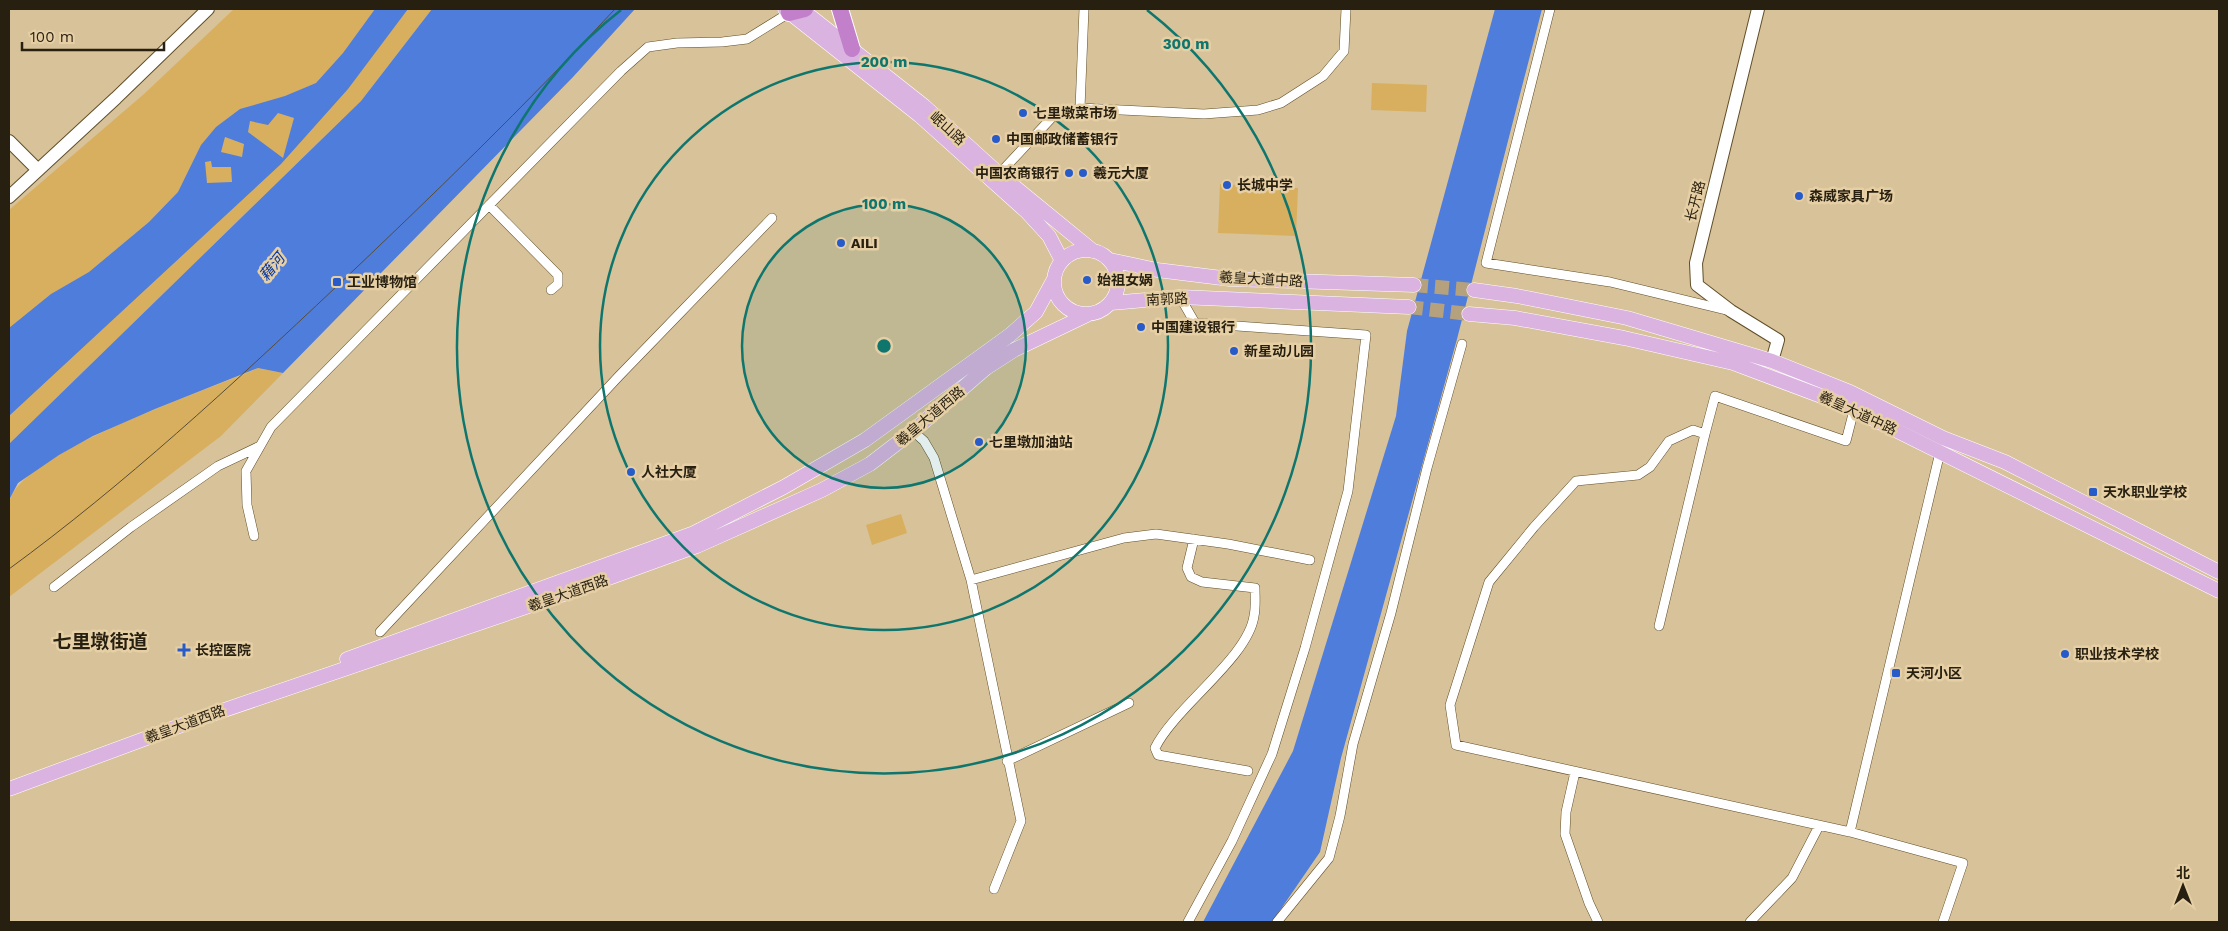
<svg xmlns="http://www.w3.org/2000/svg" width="2228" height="931" viewBox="0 0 2228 931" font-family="'Work Sans','Noto Sans SC',sans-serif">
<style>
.green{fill:#d8af5f}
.water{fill:#4e7ddc;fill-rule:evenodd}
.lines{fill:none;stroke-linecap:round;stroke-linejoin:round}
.primary-tunnel{stroke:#b5a17d;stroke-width:14;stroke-dasharray:14 7;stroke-linecap:butt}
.street-casing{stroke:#614e28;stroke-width:10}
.secondary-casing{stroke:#614e28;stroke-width:14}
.primary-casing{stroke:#fff;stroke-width:15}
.highway-casing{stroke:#fff;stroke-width:18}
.street{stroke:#fff;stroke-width:9}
.secondary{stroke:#fff;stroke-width:12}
.primary{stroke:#dab3e0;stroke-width:14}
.highway{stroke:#c280cb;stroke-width:16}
.tram{stroke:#594d36;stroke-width:1}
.ring{fill:none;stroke:#0f766e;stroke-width:2.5}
.poi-dot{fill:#275bc9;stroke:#e6cfa5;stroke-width:2}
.labels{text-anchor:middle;stroke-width:5;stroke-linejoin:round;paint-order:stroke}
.poi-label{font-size:14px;font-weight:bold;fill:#271f0f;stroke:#e6cfa5;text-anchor:start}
.street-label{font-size:14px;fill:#271f0f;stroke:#e6cfa5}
.water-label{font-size:15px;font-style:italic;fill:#0539a6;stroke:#e6cfa5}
.district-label{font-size:19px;font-weight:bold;fill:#271f0f;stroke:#e6cfa5}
.centre{fill:#0f766e;stroke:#e6cfa5;stroke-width:2.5}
.ring-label{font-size:15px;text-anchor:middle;font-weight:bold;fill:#0f766e;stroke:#e6cfa5;stroke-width:5;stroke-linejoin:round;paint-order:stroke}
</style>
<rect width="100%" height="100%" fill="#d8c299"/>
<path class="green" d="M234,9H432L361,101L9,444V210L144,94Z
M1372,83L1427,85L1426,112L1371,110Z
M1220,184L1298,188L1296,236L1218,233Z
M258,368L283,373L221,436L9,597C9,573 9,549 9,525C9,517 7,506 10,499C30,448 205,392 258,368Z
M901,514L907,533L872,545L866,525Z"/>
<path class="water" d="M375,9H408L348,89L281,164L9,416V328L51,294L89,272L149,222L178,192L201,145L216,127L240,109L285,96L316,83L343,53ZM278,113L294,118L283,158L248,132L250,121L268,125ZM225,137L244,144L242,157L221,152ZM211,161L212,167H231L232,182L207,183L205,162Z
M432,9H635L573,77L283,373L258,368L155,409L93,436L59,455L18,483L9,500V444L361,101Z
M1495,9H1542L1457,339L1341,758L1320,852L1272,922H1203L1293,751L1396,416L1407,331Z"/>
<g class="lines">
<path class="primary-tunnel" d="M1414,285L1474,290
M1409,307L1469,314"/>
<g class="street-casing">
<path id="street" d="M1550,9L1486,263L1610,282L1726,310
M1080,108L1084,9
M999,174L1058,111L1080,108L1204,114L1258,110L1281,103L1323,76L1344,51L1346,9
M489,205L558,275V284L551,290
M1180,297L1195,323L1366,335L1348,491L1305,648L1272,754L1232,841L1188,922
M1855,406L1846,441L1715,396L1705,434L1693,430L1669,441L1650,467L1638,475L1576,481L1534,527L1489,582L1450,705L1456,745L1850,832L1963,863L1943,922
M913,431L924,441L934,458L971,580L1021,821L994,889
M254,536L247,505L246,471L271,427L621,71L648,47L677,43L722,42L747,39L789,13
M1194,539L1187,568L1191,577L1202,582L1255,588C1255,597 1256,607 1254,616C1248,658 1175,707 1155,748L1158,755L1248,771
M971,580L1124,538L1156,534L1228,544L1310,560
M54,587L131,527L218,466L260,446
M1659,626L1705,434
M380,632L619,376L772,218
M1007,761L1129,703
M1575,772L1566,812L1565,834L1589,903L1598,922
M1850,832L1941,448
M1277,922L1329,858L1340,816L1353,744L1391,613L1427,468L1462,344
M1750,922L1792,878L1819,826"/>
</g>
<g class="secondary-casing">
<path id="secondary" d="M1758,9L1696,263L1697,285L1731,311L1778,340L1772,361
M9,141L38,170
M9,197L116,98L208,9"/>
</g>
<g class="primary-casing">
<path id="primary" d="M785,9L919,115L1027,212L1049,236L1062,261
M801,9L924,106L999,174L1093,251
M1054 282a32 32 0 1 1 64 0a32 32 0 1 1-64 0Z
M1110,260L1157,270L1230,279L1414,285
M1474,290L1517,296L1627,318L1772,361L1850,392L1943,438L2005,462L2219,572
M1111,303L1180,297L1409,307
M1469,314L1515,318L1624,338L1733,363L1845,405L2219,591
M347,659L694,533L784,487L865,440L1010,335L1036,312L1054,279
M9,789L201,718L573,591L697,546L822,490L870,464L913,431L986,368L1014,350L1087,315"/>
</g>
<g class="highway-casing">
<path id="highway" d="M789,9V13L805,9
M840,9L852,49"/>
</g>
<use href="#street" class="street"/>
<use href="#secondary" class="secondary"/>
<use href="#primary" class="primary"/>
<use href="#highway" class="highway"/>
<path class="tram" d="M9,569C125,484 231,386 336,287C431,197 526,105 615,9"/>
</g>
<circle cx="884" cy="346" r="142" fill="#0f766e" fill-opacity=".12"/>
<g class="ring">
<circle cx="884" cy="346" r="142"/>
<circle cx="884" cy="346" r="284"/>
<path d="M1147 10A427 427 0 1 1 621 10"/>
</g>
<g class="poi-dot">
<circle cx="1023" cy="113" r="5"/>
<circle cx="996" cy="139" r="5"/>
<circle cx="1069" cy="173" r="5"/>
<circle cx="1083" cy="173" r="5"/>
<circle cx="1227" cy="185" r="5"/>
<circle cx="1799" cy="196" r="5"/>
<circle cx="841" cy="243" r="5"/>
<circle cx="1087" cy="280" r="5"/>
<rect x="332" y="277" width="10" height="10" rx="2.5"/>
<circle cx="1141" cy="327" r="5"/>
<circle cx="1234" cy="351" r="5"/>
<circle cx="979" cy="442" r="5"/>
<circle cx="631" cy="472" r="5"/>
<rect x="2088" y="487" width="10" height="10" rx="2.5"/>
<path d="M181.5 642.5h5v5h5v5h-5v5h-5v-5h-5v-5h5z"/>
<circle cx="2065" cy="654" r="5"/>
<rect x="1891" y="668" width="10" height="10" rx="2.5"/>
</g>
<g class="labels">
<g class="poi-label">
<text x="1033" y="118">七里墩菜市场</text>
<text x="1006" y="144">中国邮政储蓄银行</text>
<text x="1059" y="178" text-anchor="end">中国农商银行</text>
<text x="1093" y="178">羲元大厦</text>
<text x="1237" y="190">长城中学</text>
<text x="1809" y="201">森威家具广场</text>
<text x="851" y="248">AILI</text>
<text x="1097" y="285">始祖女娲</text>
<text x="347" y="287">工业博物馆</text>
<text x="1151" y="332">中国建设银行</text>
<text x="1244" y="356">新星动儿园</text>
<text x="989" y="447">七里墩加油站</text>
<text x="641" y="477">人社大厦</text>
<text x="2103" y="497">天水职业学校</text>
<text x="195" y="655">长控医院</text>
<text x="2075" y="659">职业技术学校</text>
<text x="1906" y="678">天河小区</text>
</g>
<g class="street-label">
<text transform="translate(948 128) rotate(42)" y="5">岷山路</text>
<text transform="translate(1695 201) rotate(-76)" y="5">长开路</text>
<text transform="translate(1261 279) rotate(3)" y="5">羲皇大道中路</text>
<text transform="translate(1167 299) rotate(-3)" y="5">南郭路</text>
<text transform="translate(1858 413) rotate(25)" y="5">羲皇大道中路</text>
<text transform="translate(930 416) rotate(-40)" y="5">羲皇大道西路</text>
<text transform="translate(568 593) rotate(-19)" y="5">羲皇大道西路</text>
<text transform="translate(185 724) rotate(-20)" y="5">羲皇大道西路</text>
</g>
<g class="water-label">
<text transform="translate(272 267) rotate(-51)" y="5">藉河</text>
</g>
<g class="district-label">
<text x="100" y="648">七里墩街道</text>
</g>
</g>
<circle cx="884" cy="346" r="8" class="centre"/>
<g class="ring-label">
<text x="1186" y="49">300 m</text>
<text x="884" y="67">200 m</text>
<text x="884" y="209">100 m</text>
</g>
<rect width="2228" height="931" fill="none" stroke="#271f0f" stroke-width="20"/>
<g transform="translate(2183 886)" stroke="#e6cfa5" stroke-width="4" paint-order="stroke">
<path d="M0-4L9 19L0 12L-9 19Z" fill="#271f0f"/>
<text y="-8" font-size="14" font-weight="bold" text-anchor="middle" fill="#271f0f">北</text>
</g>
<path d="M22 42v8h142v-8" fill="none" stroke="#271f0f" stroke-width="2.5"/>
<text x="30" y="42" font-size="15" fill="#271f0f" stroke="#e6cfa5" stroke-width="4" paint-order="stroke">100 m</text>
</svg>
